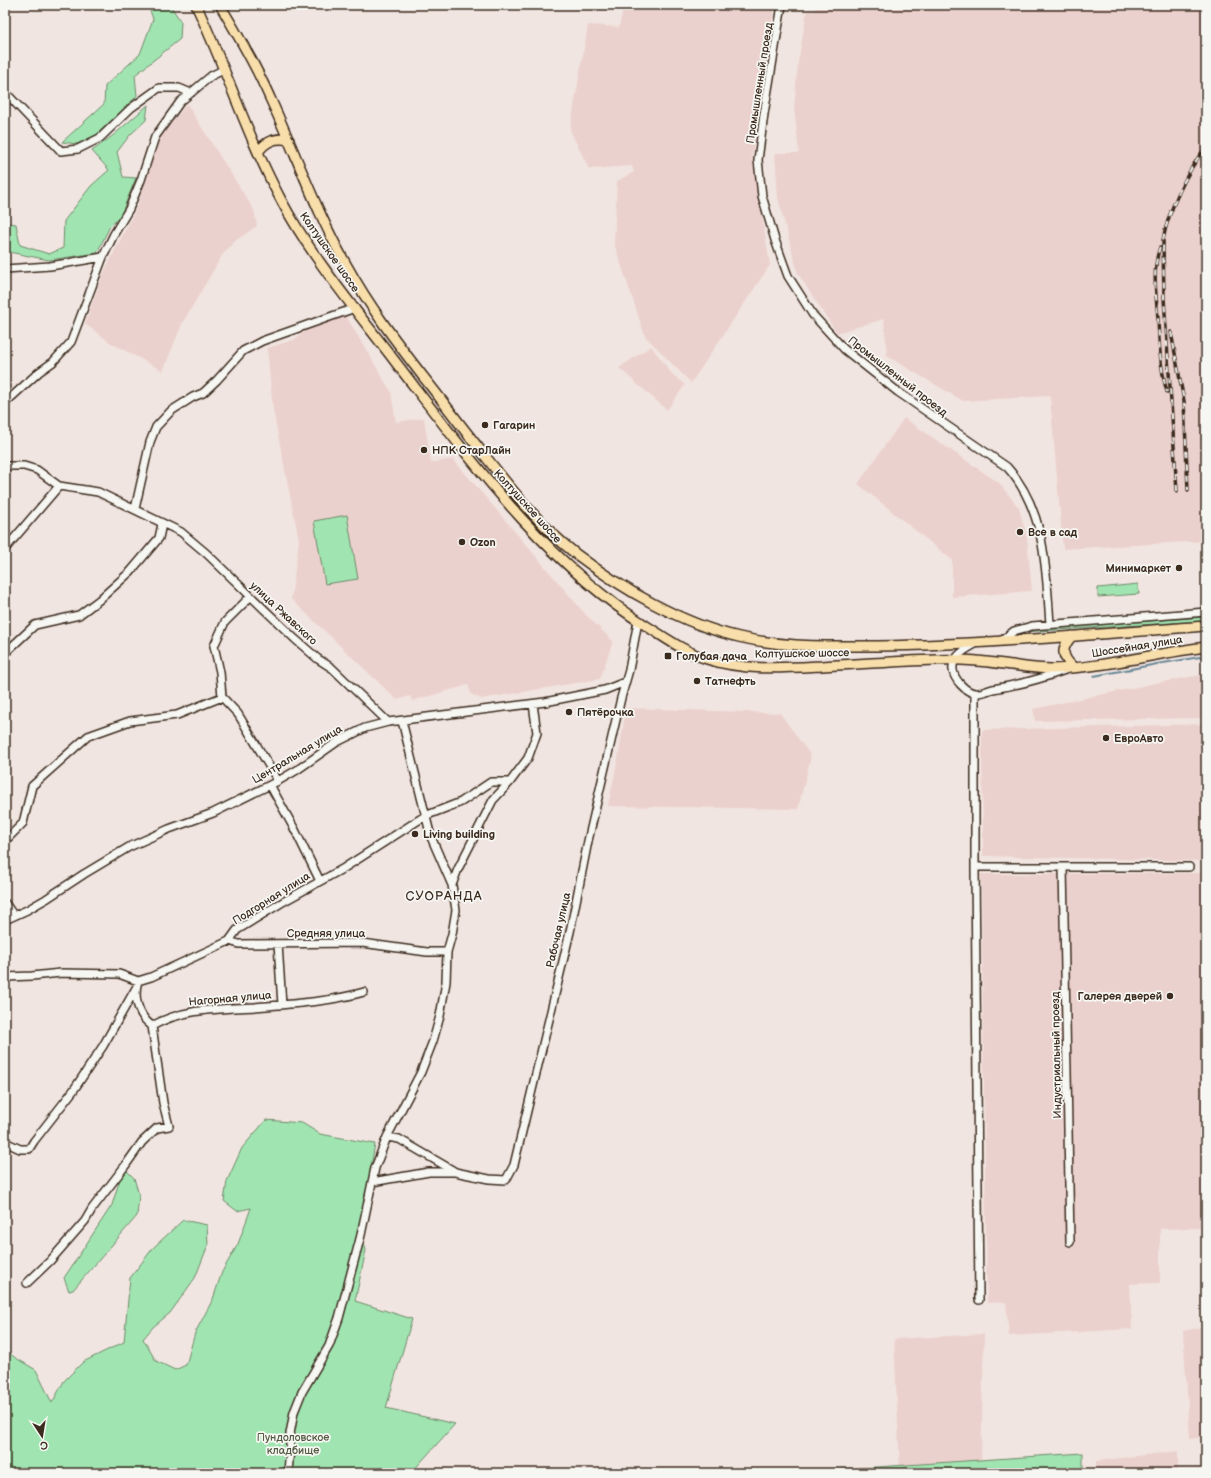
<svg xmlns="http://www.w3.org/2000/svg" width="1211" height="1478" viewBox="0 0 1211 1478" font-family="'Balsamiq Sans',sans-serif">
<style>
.built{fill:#ebd1cd}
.green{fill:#a0e5b1;stroke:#6e8868}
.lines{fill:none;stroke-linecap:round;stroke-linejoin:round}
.stream{stroke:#678796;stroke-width:2}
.minor-casing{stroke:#3b2a1e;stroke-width:10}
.major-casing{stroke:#3b2a1e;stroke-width:12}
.minor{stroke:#f6f6f2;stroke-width:7}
.major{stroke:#f8deab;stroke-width:9}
.rail-casing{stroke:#3b2a1e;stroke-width:3.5}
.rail{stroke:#f6f6f2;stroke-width:2;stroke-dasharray:6;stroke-linecap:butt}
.poi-dot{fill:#3b2a1e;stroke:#f6f6f2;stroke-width:1.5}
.labels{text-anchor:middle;stroke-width:3.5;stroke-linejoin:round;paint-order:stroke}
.street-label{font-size:11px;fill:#3b2a1e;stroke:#f6f6f2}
.poi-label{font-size:11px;font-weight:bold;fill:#3b2a1e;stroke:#f6f6f2;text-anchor:start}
.park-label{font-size:11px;fill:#545943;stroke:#f6f6f2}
.quarter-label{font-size:13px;letter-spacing:1px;fill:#3b2a1e;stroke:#f6f6f2}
</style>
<rect width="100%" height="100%" fill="#f1e5e1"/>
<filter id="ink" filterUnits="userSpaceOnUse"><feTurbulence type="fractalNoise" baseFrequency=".025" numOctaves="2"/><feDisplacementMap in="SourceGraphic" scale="8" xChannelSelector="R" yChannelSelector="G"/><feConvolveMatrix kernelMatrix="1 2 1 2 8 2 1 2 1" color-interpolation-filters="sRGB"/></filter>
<g filter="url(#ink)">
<path class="built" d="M624,5H775L752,156L770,265L691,383L645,336L614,243L617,181L634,172L632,166L589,169L570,130L588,25L619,27Z
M816,5H1206V541L1063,549L1050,396L963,401L887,356L884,319L837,333L798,274L778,198L775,153H799L794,108L798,62L807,11L815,10Z
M187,104L254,210L257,226L235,241L223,254L182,324L163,371L111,343L85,324L102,276L137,207L161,135Z
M346,316L391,392L396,422L424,418L431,463L453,459L586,615L613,641L600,679L481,699L471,694L468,685L412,701L410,696L397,700L291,599L299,540L273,410L267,348L294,340L308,328Z
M651,346L672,374L685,385L667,410L619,368Z
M904,418L999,483L1019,508L1027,538L1032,591L952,597V560L858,484Z
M1206,674V861L983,856L982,730L1204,724L1203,718L1035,721L1033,709L1156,683Z
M626,708L780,713L811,756L798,809L608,806L619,753Z
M1206,873V1228L1160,1229V1283L1130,1284L1132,1329L1009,1336L1006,1302L987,1303L981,874Z
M1206,1326V1437L1190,1439L1183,1331Z
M984,1334L981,1464L900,1470L894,1339Z
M1178,1451V1473H1096V1461Z"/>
<path class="green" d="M148,5H170L181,22L180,39L135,75L137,96L96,135L77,144L62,142L104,104L105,86L140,54L153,19Z
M148,105L146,120L130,135L117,152L123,177L136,178L120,217L110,226L97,253L49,260L9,252L6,223L16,224L20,245L49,254L63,248L64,221L91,186L109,170L92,151L115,134Z
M347,515L358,579L325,584L314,521Z
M1138,584L1139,594L1098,597V588Z
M1206,617V621L1023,632L1032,629Z
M266,1120L302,1123L320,1134L375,1144L360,1230L366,1250L355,1301L412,1319L386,1408L455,1424L411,1473H5V1349L14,1357L36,1370L52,1403L64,1381L83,1362L124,1342L130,1278L153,1248L183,1220L207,1225L208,1245L195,1278L170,1313L153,1327L143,1339L156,1361L175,1370L186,1365L195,1333L213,1299L222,1272L238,1244L251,1208L237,1211L224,1201L227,1181L242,1148Z
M127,1171L134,1178L139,1195L137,1216L73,1290L69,1291L64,1278L112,1205L120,1179Z
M1083,1453V1473H788Z"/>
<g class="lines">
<path class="stream" d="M1094,676L1157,664L1206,656"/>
<g class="minor-casing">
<path id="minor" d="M782,5L764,114L758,160L762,196L775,240L788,276L813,315L844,349L898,392L1007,467C1046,510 1046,570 1050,624
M5,92L61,151L78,149L100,138L131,108L159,88H179L191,93
M5,269L50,266L103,257
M5,403L39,372L53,362L71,342L103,257L114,234L129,209L141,180L155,137L180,102L211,76L225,69
M5,466H24L37,470L59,486L98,492L181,532L206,553L295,639L318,659L332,668L388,722
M135,509L150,442L156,427L171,411L193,397L203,393L217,380L243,351L262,341L355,308
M5,549L59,486
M250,597L225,622L214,646L220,672L222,697L238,714L278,781
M1001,641L1014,631L1032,626L1206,612
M975,644C966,649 951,657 953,670C954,679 965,692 975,693C980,694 988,690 993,689C1018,685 1041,679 1065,670
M5,653L35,625L79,615L99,600L131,571L159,538L162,524
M975,693V867L979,1300
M402,721L431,837L452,885
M270,785L295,830L320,881
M5,841L23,823L32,786L88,736L130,721L177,715L222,697
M975,867H1189
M1063,867L1067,1072L1070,1242
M5,903L14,916
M5,920L27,910L46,899L84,874L129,847L169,829L213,813L278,781L297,770L337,742L365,728L388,722L545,702L605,690L625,682
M229,941L239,944L362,943L427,952H447
M278,944L282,1005
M5,977L32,976L61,973L119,974L138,981L151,977L229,941L237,930L281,903L344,868L425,816L461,802L491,782H510
M138,981C133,997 138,1016 152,1026C184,1008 220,1009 255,1007C292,1004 329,1002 364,992
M387,1137L399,1139L454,1171
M5,1142L20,1149H29L34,1141L73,1091L103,1046L136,988
M372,1182L429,1172H455L489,1179L506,1180L514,1165L570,932L588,841L621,698L629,670L638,621
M27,1283L50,1261L85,1221L92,1209L125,1166L142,1142L157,1128L169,1126L163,1103L152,1026
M288,1473L290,1448V1434L294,1412L302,1392L329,1346L339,1318L361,1235L375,1168L387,1137L421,1072L433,1041L440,1016L446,982L447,952L452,934L456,910L452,885L458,869L493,800L510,782L528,758L537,733L533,704"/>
</g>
<g class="major-casing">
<path id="major" d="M196,5C226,68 247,136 280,198C311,257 356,310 397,364C471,460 544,562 648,627C667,639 685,652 707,659C744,671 784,668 822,666C860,664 899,661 937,660C960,659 982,661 1004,664C1020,666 1036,669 1052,669C1103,668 1155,653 1206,647
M220,5C238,35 256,66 270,98C296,154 316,212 347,266C369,306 397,343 425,379C442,400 457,421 474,442C505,481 536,523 576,554C622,589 682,624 739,637C781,647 822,646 864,646C978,646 1092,634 1206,626
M258,152C266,141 275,137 289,140
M1072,636C1061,648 1061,656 1073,667"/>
</g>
<use href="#minor" class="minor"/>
<use href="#major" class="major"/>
<g class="rail-casing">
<path id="rail" d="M1160,247C1152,269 1156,295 1158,318C1159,343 1160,367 1167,392
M1171,332L1184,401L1188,490
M1177,491L1164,298L1163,240C1168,211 1188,169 1206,147"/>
</g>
<use href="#rail" class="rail"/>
</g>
</g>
<g class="poi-dot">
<circle cx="485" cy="425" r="4"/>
<circle cx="424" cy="450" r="4"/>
<circle cx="1020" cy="532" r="4"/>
<circle cx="462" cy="542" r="4"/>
<circle cx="1179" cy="568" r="4"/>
<rect x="664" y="652" width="8" height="8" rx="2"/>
<circle cx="697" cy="681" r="4"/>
<circle cx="569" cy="712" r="4"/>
<circle cx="1106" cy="738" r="4"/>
<circle cx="415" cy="834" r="4"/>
<circle cx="1170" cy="996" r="4"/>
</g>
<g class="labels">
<g class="street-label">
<text transform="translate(759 83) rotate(-81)" y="4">Промышленный проезд</text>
<text transform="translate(330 252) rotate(55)" y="4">Колтушское шоссе</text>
<text transform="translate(898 376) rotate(38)" y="4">Промышленный проезд</text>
<text transform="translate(528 506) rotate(48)" y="4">Колтушское шоссе</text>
<text transform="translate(284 613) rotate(43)" y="4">улица Ржавского</text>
<text transform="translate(1137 646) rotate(-9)" y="4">Шоссейная улица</text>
<text transform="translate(802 653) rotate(-1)" y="4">Колтушское шоссе</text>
<text transform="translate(297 754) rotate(-31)" y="4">Центральная улица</text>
<text transform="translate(271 898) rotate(-32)" y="4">Подгорная улица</text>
<text transform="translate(558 930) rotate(-77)" y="4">Рабочая улица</text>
<text x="326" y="937">Средняя улица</text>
<text transform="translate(230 998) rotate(-5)" y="4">Нагорная улица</text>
<text transform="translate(1056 1055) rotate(-91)" y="4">Индустриальный проезд</text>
</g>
<g class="poi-label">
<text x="493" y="429">Гагарин</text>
<text x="432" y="454">НПК СтарЛайн</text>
<text x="1028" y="536">Все в сад</text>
<text x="470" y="546">Ozon</text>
<text x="1171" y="572" text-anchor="end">Минимаркет</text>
<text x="676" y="660">Голубая дача</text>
<text x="705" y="685">Татнефть</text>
<text x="577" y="716">Пятёрочка</text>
<text x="1114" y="742">ЕвроАвто</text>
<text x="423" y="838">Living building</text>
<text x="1162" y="1000" text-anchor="end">Галерея дверей</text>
</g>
<g class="park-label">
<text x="293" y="1441">Пундоловское<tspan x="293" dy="13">кладбище</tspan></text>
</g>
<g class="quarter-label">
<text x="444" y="900">СУОРАНДА</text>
</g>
</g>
<rect width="1211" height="1478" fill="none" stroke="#f6f6f2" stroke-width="20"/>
<rect x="10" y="10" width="1191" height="1458" fill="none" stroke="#3b2a1e" stroke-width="1.5" filter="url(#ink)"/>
<g transform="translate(42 1436) rotate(168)" stroke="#f6f6f2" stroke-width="3" paint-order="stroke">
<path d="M0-3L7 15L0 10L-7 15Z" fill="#3b2a1e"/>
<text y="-6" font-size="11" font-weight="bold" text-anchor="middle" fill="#3b2a1e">С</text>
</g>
</svg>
